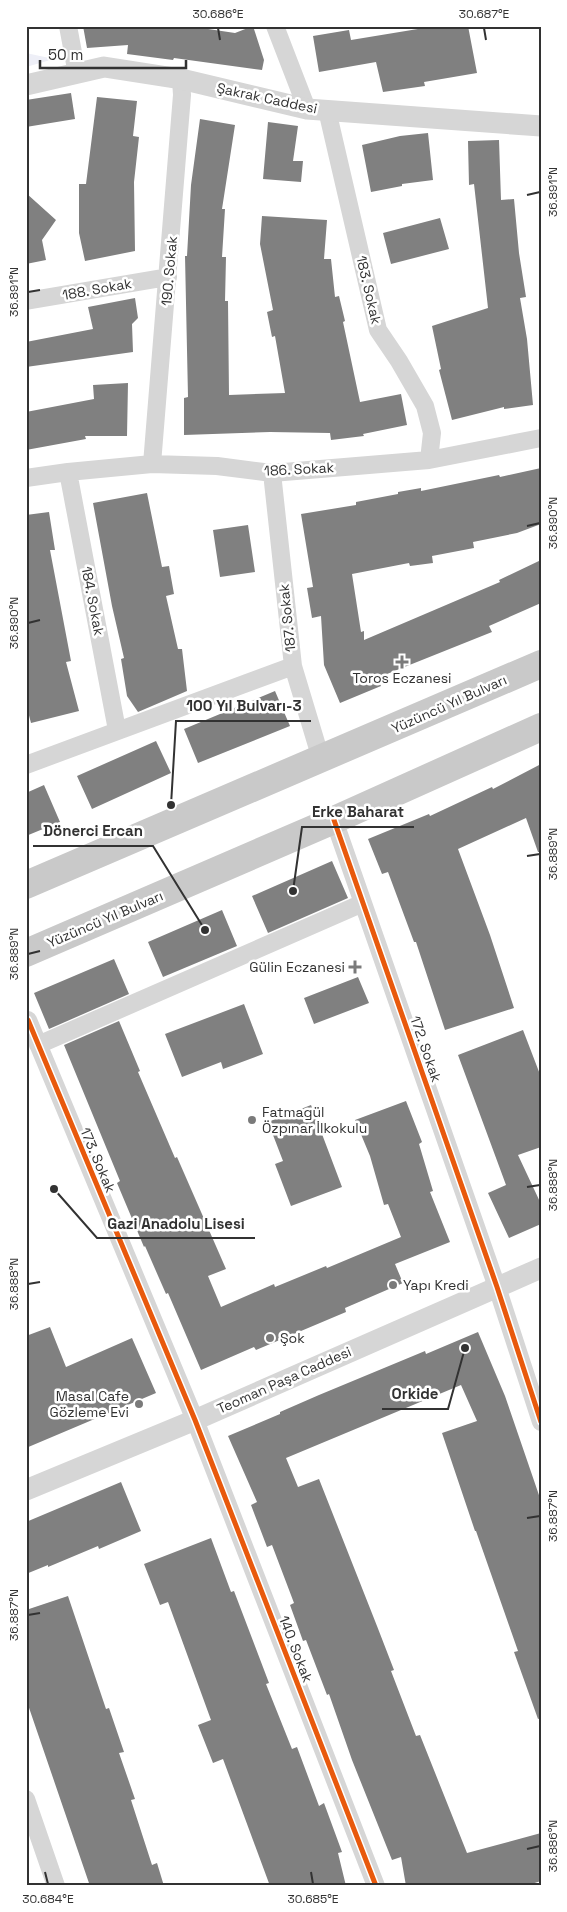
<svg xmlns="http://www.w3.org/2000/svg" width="567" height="1912" viewBox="0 0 567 1912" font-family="'Space Grotesk',sans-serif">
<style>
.green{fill:#eeeff7}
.building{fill:#808080}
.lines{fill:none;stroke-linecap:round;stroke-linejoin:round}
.minor{stroke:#d6d6d6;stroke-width:18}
.tertiary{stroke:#d6d6d6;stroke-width:21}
.primary{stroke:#c9c9c9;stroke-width:28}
.cycleway-casing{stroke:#fff;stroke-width:8}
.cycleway{stroke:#e8590c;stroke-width:5}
.ticks{fill:none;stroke:#323232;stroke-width:2}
.poi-dot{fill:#7a7a7a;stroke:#fff;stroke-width:2}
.labels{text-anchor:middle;stroke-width:5;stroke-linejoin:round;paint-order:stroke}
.street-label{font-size:14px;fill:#323232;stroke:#fff}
.poi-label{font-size:14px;fill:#323232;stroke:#fff;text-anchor:start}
.leader{fill:none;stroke:#323232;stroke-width:2}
.callout-dot{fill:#323232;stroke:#fff;stroke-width:2}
.callout-label{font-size:15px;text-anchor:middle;font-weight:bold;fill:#323232;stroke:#fff;stroke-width:5;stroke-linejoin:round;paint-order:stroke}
.neatline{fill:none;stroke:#323232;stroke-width:2}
.ticks-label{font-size:12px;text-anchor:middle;fill:#323232}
</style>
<rect width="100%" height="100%" fill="#fff"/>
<path class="green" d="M26,53L54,59L26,67Z"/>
<path class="building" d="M83,26H188L235,33L253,26L264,60L262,70L174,58L173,60L127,54L128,45L87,48Z
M436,26H468L477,73L424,82L425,86L383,92L376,62L319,72L313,36L349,30L351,40Z
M71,93L75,119L26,127V100Z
M97,97L137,101L133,136L139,137L134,182L135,251L85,261L79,233V184H86Z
M200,119L235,125L222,209H225L222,257H226L225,301H228L229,395L285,393L275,336L272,337L267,312L273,310L260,244L262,216L327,220L324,259H331L335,297L339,296L345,321L343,322L360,402L401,394L407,425L363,434L364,436L331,440L330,433L270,432L184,435V398L188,397L185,256H187L191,185Z
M268,122L298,126L293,161H303L301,182L263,179Z
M428,133L433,180L402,184V186L371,192L362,145L400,136Z
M499,140L501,200L514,199L519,253L526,297L520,298L527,339L533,405L504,409V407L452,420L439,370L441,369L432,326L488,308L474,184L469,185L468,141Z
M26,193L56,220L42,240L46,260L26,264Z
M440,218L449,249L391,264L383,233Z
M135,298L138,318L132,324L133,352L26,367V342L93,329L88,307Z
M128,383L127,436H85L86,439L26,450V412L94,399L93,385Z
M541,468V524L517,533L473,542L474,548L432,556L433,563L410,566L409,563L352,574L361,632L364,631V640L500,582L499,580L541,560V603L489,626L492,632L377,678L381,686L340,703L324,665L321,616L312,618L307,588L313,587L301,514L356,505V502L398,494V492L421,488V491L499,475L500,477Z
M147,493L162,567L169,566L174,594L166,596L178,649H182L187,691L138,712L127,696L121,659L124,658L112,606L93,503Z
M49,512L55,550H50L71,661L66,662L79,711L31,723L26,704V515Z
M248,525L255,572L220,577L213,530Z
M275,691L290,726L198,763L184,729Z
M156,741L171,773L92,809L77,776Z
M541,764V852H538L526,818L458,849L490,935L514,1008L445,1030L416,942H414L388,872L382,874L368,839L429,814L430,816L492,787L493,789Z
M44,785L60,822L26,836V793Z
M332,861L348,898L268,933L252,896Z
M222,910L237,946L163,977L148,942Z
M114,959L129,994L49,1029L34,993Z
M358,977L369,1003L314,1024L304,998Z
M244,1004L263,1054L223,1069L221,1062L182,1077L165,1034Z
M119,1021L140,1071L138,1072L175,1158L177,1157L226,1269L208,1276L221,1307L274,1284L275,1287L326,1266L327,1268L401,1237L388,1204L384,1205L370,1156L355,1120L406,1101L422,1142L419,1144L433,1191L430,1192L450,1242L395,1264L403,1283L345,1308L346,1312L256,1350L254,1347L201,1370L168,1293L166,1294L145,1246L144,1247L117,1183L120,1181L64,1045Z
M523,1030L541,1077V1147L518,1155L541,1204V1224L509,1238L488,1193L506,1185L458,1055Z
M311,1105L342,1187L291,1206L275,1164L283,1161L268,1122Z
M50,1327L66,1367L132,1338L156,1393L26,1448V1336Z
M478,1332L505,1396L541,1501V1718L538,1719L528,1691L514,1652L518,1651L476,1531H475L442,1433L477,1421L461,1385L286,1458L298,1487L319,1479L377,1626L394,1670L391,1671L416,1736L420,1735L467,1853L541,1833V1881L525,1886H406L401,1857L392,1860L352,1760L329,1694L327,1695L306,1640L303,1641L290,1605L294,1603L272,1545L267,1547L251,1505L257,1502L228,1436L280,1414V1412L319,1395L425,1351L426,1354Z
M121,1482L141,1531L99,1549L98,1546L48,1567V1565L26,1574V1522Z
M211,1538L231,1592L234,1591L269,1683L266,1684L292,1749L297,1747L319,1806L324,1803L342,1852L338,1853L346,1886H270L223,1759L213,1763L198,1725L211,1720L168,1602L160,1605L144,1564Z
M68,1596L106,1709L109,1708L124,1752L119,1753L135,1799L131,1800L152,1865L157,1863L164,1886H90L26,1699V1610Z"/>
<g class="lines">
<path class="minor" d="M68,26L77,74
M275,26L307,109
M327,110L378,330L399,361L425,406L432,433L429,460
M26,301L168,277
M152,464L182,95L181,79
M68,472L117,730
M272,473L293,666L321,759
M26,478L68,472L152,464L217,466L272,473L429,460L541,438
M26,765L293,666
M334,820L497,1287L541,1422
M28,1020L195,1420L376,1886
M38,1045L363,903
M26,1799L56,1886"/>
<path class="tertiary" d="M26,85L104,67L181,79L307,109L541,126
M26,1490L195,1420L541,1268"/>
<path class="primary" d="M26,885L541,664
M26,953L334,820L541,727"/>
<g class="cycleway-casing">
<path id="cycleway" d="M334,820L497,1287L541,1422
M28,1020L195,1420L376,1886"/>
</g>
<use href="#cycleway" class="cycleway"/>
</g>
<path class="ticks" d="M218,28L220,40M484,28L486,40M527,195L540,192M28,292L40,290M527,526L540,523M28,623L40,620M527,856L540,854M28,954L40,951M527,1187L540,1185M28,1284L40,1282M527,1518L540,1516M28,1615L40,1613M527,1849L540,1846M45,1872L48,1884M311,1872L313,1884"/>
<g class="poi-dot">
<path d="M399.5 654.5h5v5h5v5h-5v5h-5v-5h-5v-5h5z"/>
<path d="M352.5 959.5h5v5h5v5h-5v5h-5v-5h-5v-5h5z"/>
<circle cx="252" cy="1120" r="5"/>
<circle cx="393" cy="1285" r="5"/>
<circle cx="270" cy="1338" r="5"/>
<circle cx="139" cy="1404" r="5"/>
</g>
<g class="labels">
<g class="street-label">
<text transform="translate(267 98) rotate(12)" y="5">Şakrak Caddesi</text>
<text transform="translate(169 271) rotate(-85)" y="5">190. Sokak</text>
<text transform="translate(97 289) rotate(-10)" y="5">188. Sokak</text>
<text transform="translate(369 290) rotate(77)" y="5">183. Sokak</text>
<text transform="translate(299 469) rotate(-3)" y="5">186. Sokak</text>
<text transform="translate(93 601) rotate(79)" y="5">184. Sokak</text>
<text transform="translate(287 618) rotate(-96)" y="5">187. Sokak</text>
<text transform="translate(449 704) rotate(-24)" y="5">Yüzüncü Yıl Bulvarı</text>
<text transform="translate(105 919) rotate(-23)" y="5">Yüzüncü Yıl Bulvarı</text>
<text transform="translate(426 1049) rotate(71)" y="5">172. Sokak</text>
<text transform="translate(98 1160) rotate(67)" y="5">173. Sokak</text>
<text transform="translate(284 1380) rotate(-24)" y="5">Teoman Paşa Caddesi</text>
<text transform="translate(296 1649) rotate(69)" y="5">140. Sokak</text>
</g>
<g class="poi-label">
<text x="402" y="683" text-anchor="middle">Toros Eczanesi</text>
<text x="345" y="972" text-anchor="end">Gülin Eczanesi</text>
<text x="262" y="1117">Fatmagül<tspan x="262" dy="16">Özpınar İlkokulu</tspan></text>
<text x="403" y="1290">Yapı Kredi</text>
<text x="280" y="1343">Şok</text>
<text x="129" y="1401" text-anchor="end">Masal Cafe<tspan x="129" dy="16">Gözleme Evi</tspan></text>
</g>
</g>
<path class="leader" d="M171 805L176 721H311M293 891L302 827H414M205 930L153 846H33M54 1189L97 1238H255M465 1348L448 1409H382"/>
<g class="callout-dot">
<circle cx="171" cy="805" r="5"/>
<circle cx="293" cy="891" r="5"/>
<circle cx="205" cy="930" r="5"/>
<circle cx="54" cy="1189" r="5"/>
<circle cx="465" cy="1348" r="5"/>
</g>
<g class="callout-label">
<text x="244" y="711">100 Yıl Bulvarı-3</text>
<text x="358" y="817">Erke Baharat</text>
<text x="93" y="836">Dönerci Ercan</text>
<text x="176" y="1229">Gazi Anadolu Lisesi</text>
<text x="415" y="1399">Orkide</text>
</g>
<rect width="567" height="1912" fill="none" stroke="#ffffff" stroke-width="55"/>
<path d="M40 60v8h146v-8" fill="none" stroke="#323232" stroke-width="2.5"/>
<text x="48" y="60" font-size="15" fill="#323232" stroke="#ffffff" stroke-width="4" paint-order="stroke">50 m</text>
<rect x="28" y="28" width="512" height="1856" class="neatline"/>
<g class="ticks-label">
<text x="218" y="18">30.686°E</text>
<text x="484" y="18">30.687°E</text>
<text transform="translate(553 192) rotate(-90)" y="4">36.891°N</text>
<text transform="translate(14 292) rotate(-90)" y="4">36.891°N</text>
<text transform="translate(553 523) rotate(-90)" y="4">36.890°N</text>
<text transform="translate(14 623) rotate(-90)" y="4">36.890°N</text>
<text transform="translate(553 854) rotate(-90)" y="4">36.889°N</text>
<text transform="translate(14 954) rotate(-90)" y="4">36.889°N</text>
<text transform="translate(553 1185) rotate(-90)" y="4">36.888°N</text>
<text transform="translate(14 1284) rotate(-90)" y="4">36.888°N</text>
<text transform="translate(553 1516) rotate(-90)" y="4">36.887°N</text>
<text transform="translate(14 1615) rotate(-90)" y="4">36.887°N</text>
<text transform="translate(553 1846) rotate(-90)" y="4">36.886°N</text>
<text x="48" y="1903">30.684°E</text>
<text x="313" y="1903">30.685°E</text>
</g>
</svg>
